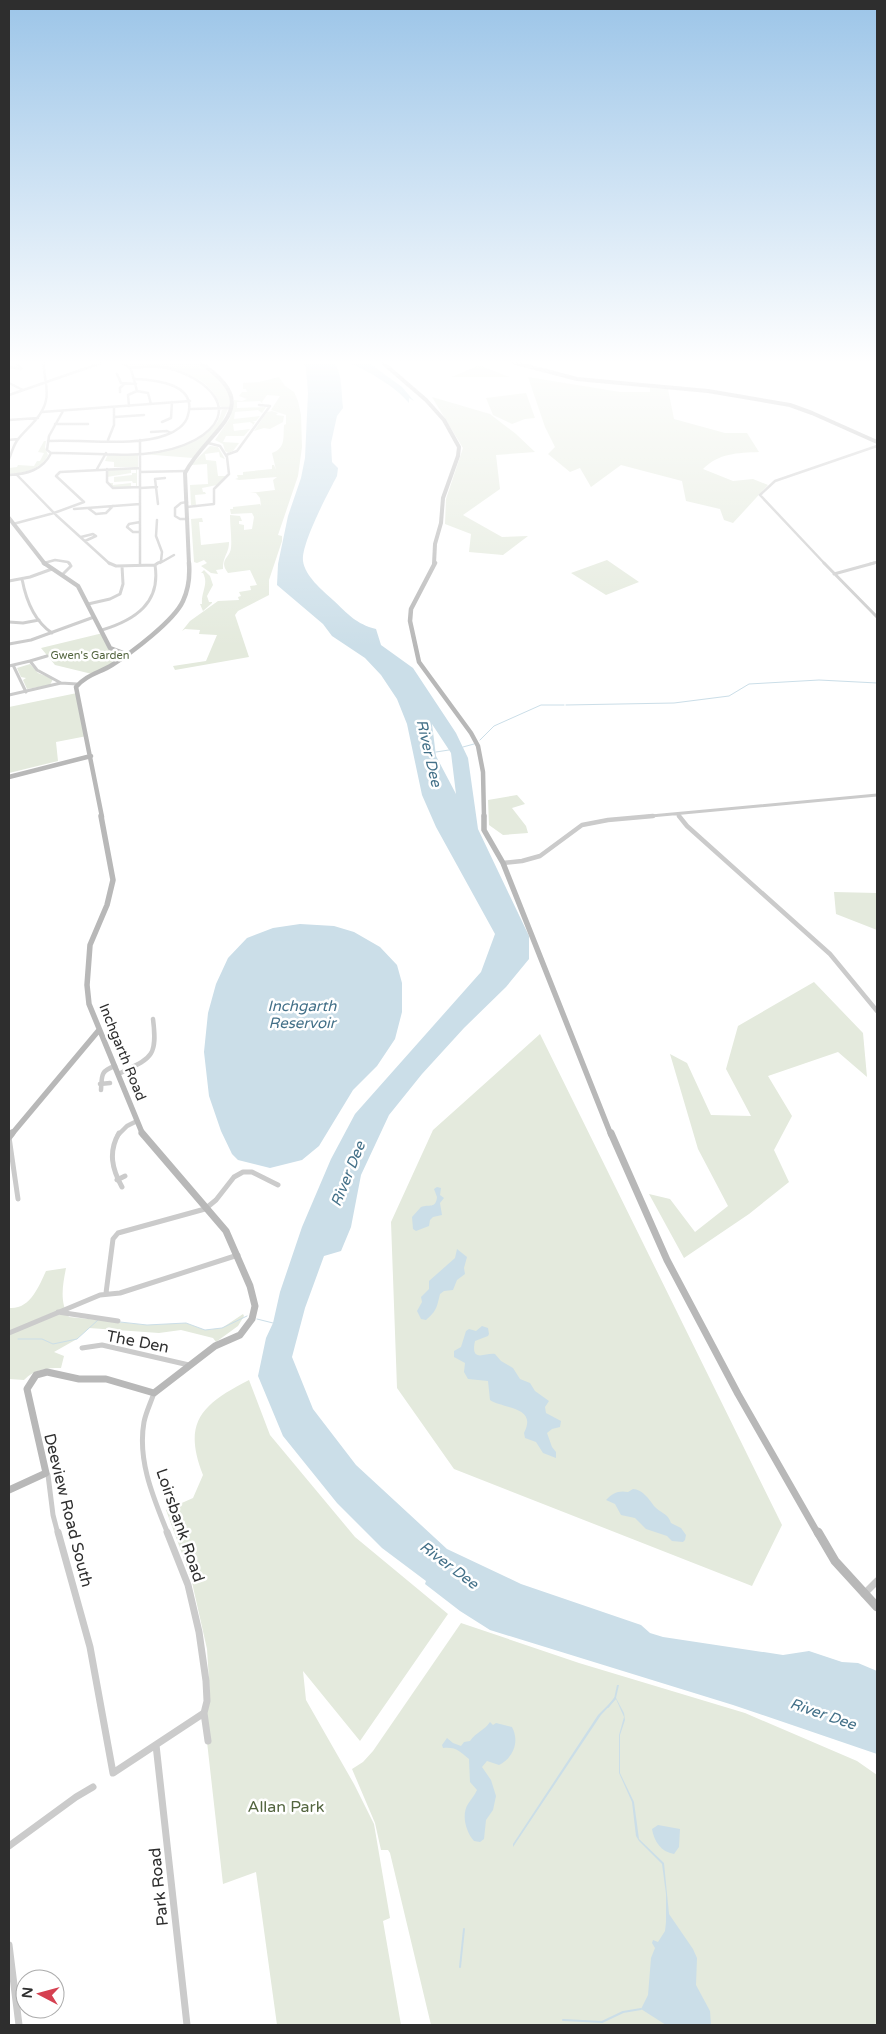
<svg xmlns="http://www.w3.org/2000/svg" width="886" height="2034" viewBox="0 0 886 2034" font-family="'Varela Round',sans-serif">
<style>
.green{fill:#e4eadd}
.water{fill:#cbdee8;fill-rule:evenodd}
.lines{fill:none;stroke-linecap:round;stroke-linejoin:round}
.stream-far1{stroke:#cbdee8;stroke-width:1}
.stream{stroke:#cbdee8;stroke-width:2}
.street-far4{stroke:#cbcbcb;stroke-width:2.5}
.street-far3{stroke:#cbcbcb;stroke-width:3}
.street-far2{stroke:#cbcbcb;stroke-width:4.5}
.street-far1{stroke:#cbcbcb;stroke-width:5}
.street{stroke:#cbcbcb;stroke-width:7}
.secondary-far4{stroke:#b8b8b8;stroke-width:4}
.secondary-far3{stroke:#b8b8b8;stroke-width:4.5}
.secondary-far2{stroke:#b8b8b8;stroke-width:5.5}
.secondary-far1{stroke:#b8b8b8;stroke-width:7}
.secondary{stroke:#b8b8b8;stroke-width:9}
.labels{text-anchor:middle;stroke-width:5;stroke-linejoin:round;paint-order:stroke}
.far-park-label{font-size:11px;fill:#53653f;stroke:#fff}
.street-label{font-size:14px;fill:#2e2e2e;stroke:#fff}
.water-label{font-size:15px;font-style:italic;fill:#437088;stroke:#fff}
.near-street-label{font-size:16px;fill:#2e2e2e;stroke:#fff}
.near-park-label{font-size:16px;fill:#53653f;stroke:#fff}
</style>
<rect width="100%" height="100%" fill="#fff"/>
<path class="green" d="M137,362H199L217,373L227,384L233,395L231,408L228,409L219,428L193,458L142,454C170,449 215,443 222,410L225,409L221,408C210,370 163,366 130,368L126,365Z
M479,365L509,377H452Z
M279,377L285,386L294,392L298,401L301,415L302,447L298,476L278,535L282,536V541L269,580V595L238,611L235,615L249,657L175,670L173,666L206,661L217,635L199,634L200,630L185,629L182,631L190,621L218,601L239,600L238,597L241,596L239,592L251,590L250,586L257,585L250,570L228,573C218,560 230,558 231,548C232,538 230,526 230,515L240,516L242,521H239V524L244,525V530L252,529L254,517L252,513L231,514L230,509H233V507L260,504L261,506L260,498L256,493H250L275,490L273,480L277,477L239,480L235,479L238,478L237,475H234H243V472L272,469V465H274L276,470L272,453C286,448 283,438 284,425L286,424V415L271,410L280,396L267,395L262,402L263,404L260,401L237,402V408L266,407L262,413L258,410L235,412L234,419L260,416L256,421H252L255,422L252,427L253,424L250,422L233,424L234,431L250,429L244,436H226L223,442L239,443L233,451L228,453L225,451L223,444L215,440L230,418L234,400L242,401L247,399L239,396L242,392H247L246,389H243V383L259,382Z
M528,377L620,392H650V388L668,389L674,419L725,433H747L759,452C737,453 719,453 703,469L733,481L753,479L768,485L733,523L724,520L720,509L686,501L682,481L621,465L591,487L580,468L570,472L548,454L555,447L545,427Z
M526,393L535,418L525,419L512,424L493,415L486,398Z
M432,397L490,414L516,434L535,452L496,455L500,489L463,515L502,537L528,536L503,555L469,552L471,534L445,524L446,499L463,448Z
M272,411L278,413L276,415L284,416L283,422L270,429L264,428L254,431L267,412Z
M44,441H46L45,447L48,455C41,470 23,473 9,474V468L17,467L18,465L34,466L37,461H40L44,453L38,452Z
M210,446L218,447L225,459L220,457L219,452L205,454L206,460L216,461L218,476H227L217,485L202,488L203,492H205L206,494L195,495L196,505H191L190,485L208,484L207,464L191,465Z
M108,454L138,455V467H114V462L105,461Z
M137,469V487H113L108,483H113V485L131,483V486H136V483H133L132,481L114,482V477L132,475V473H136V470H131V473L107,477L108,470Z
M202,518L203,522H199L201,545L229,542C229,554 223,555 223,569L216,570L218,574L211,573L201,566L207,563L204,560L197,563L194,562L191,519Z
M607,560L639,582L606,595L571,573Z
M204,570L210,576L213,585L207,596L209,602H212V603L203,611L200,604H202C201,592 209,584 203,573H201Z
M103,633L109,646L126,654L111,666L92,674L55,665L41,648Z
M30,664L38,673L53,679L50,685L27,689L23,680L26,678L21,677L17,668Z
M77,693L87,736L56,742L58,761L9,773V707Z
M517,795L525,804L512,808L526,826L528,833L503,835L489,825L488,800Z
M834,892L877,893V930L836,914Z
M814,982L863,1033L867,1077L838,1052L768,1076L792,1116L774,1150L789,1182L749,1214L684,1258L649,1194L670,1199L695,1232L728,1206L698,1149L670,1054L687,1063L711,1115L751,1116L726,1069L738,1026Z
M540,1034L782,1525L752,1586L454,1469L397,1388L391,1222L433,1130Z
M66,1268C63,1284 59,1302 69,1317L147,1325L186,1323L205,1330L222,1328L243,1314L244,1316L238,1326L216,1342L213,1338L181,1330L159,1333L89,1328L77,1339L54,1352L64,1356L61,1368C46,1368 35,1369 24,1380L9,1379V1308C30,1310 39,1286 46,1271Z
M249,1380L270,1435L355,1537L448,1614L360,1741L303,1671L306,1700L354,1784L374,1824L390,1918L383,1921L401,2025H277L256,1872L223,1884L205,1724L210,1696L207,1649L191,1578L166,1510L193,1498L203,1475C182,1422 202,1404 249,1380Z
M461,1623L579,1663L745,1713L857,1761L877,1775V2025H431L390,1853L388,1850H381L375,1823L352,1769L363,1762L373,1751Z"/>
<path class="water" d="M303,362H334C343,376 341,392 343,408L337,416L331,443L332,462L338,468L337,476C328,493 301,544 303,561C305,576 322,590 333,600C348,614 356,624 376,629L381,645L413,668L456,733L468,758L478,829L529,936V959L506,987L464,1028L422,1074L389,1115L361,1175L351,1227L341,1251L324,1256L305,1308L292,1357L313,1409L356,1465L447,1549L521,1584L641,1625L650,1633L663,1637L783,1655L809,1651L842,1662L858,1663L877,1671V1754L733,1705L490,1630L460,1611L425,1584L426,1581L382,1548L337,1503L283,1436L258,1376L266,1338L273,1323L280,1292L302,1227L331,1159L355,1114L481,972L495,934L436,827L422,795L407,724L397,699L381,675L365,658L332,636L323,624L277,585L278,564L288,516L301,478L305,458L308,393L306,368ZM432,724L451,753L456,794L436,756Z
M346,362L369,363L402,387L414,401L409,398V403C396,387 366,369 346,362Z
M300,924L334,926L354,932L380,947L397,965L402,983V1012L395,1039L377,1066L353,1090L319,1146L302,1160L270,1168L238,1160L232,1154L221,1131L209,1096L204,1052L208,1013L216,984L228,958L247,938L273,928Z
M437,1187L441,1188L440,1195L444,1198L440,1203L442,1215L433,1217L430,1220L429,1226L416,1231L413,1229L412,1217L421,1207C429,1204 436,1209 437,1197L434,1189Z
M457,1249L467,1257L464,1268L465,1274L457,1280L453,1290L444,1291L440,1294C437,1306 437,1311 426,1320L421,1319L417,1311L422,1302L421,1297L429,1289V1281L455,1258Z
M482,1326L488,1328L489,1334L488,1336L475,1341C470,1364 486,1352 495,1354L501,1361L513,1368L520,1379L530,1383L535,1391L549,1401L545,1407L546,1413L561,1421L560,1427L552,1429L547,1433L552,1447L556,1452V1458L543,1453L536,1442L525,1438L524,1433C538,1406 503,1409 490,1400L488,1381L468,1379L464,1372L465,1363L454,1357V1351L461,1347L466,1331L469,1329L476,1331Z
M633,1489C642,1489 649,1499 654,1506C660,1513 668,1513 671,1523L681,1528L686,1535L685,1540L683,1542L672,1541L667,1536L646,1529L635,1518L621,1515L615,1504L606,1500C612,1493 619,1490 628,1492Z
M617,1685H619L616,1698L624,1713L625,1720L620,1735V1773L634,1802L639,1839L664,1863L669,1914L693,1949L697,1958L696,1985L710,2011L711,2025H666L641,2009L648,1995L651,1958L655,1948L652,1943L653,1940L658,1942L665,1931L666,1922V1894L662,1864L639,1841L636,1836L632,1802L619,1773V1735L624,1717L616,1699L601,1715L513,1847V1844L598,1715L614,1699Z
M490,1722L493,1725L496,1723L512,1727C520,1742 513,1758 499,1765L487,1761L482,1767L491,1780L496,1796L493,1810L486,1820L484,1839L480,1842L474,1841C466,1832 461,1815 468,1804C471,1799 475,1795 477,1790L470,1782L469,1759C458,1751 458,1747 443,1748L442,1745L447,1738L453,1743L461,1746L464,1742L470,1741C476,1732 484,1731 490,1722Z
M658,1825L680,1829L679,1847L674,1854C661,1852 654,1841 652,1829Z"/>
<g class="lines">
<path class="stream-far1" d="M566,705L674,703L729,696L749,684L819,680L877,683
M480,740L494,726L541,705H564
M463,747L474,744
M436,752L449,750
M257,1319L273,1323
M120,1322L147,1325L186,1323L205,1330L222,1328L247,1316
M18,1339H42L53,1344L77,1339L98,1320"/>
<path class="stream" d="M608,1707L615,1698
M460,1967L464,1929
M563,2020L602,2022L623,2012L641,2009"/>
<path class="street-far4" d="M121,362L131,369L137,391
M9,367L21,369L16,362
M117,374L121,383L136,384
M9,383L23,390
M120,392V388L124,384
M9,395L104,362
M129,406L128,395L137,391L148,393L151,404
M191,409L231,408
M42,412L190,401
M115,417L144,415
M9,420L38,418
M162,422L171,418L172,402
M55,424H88
M151,432L167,431L171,433
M9,440L18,439
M108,440L114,425V407
M140,440V564
M48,441C83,439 135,447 166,435C175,432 186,425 188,415C197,384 157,380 135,379
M51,453C97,452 152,463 195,440C245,412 207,378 168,368C156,365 143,367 130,368
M51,453L47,450L49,436L63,411
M226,455L237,451L270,406L259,405
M9,459C12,452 14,443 19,438C29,426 43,416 46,400C49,388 43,376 44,362
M97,469L106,453
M107,469V482L113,488L140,487
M140,472L186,471
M9,475C27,474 43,470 51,453
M17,475L56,515L110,564
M140,488L157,487
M187,502L181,503L175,508V516L180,519H188
M158,504L155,479L165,478
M187,507L214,504V489L229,474L227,457L220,446L208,443
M88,508L96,514L106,513L113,506
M74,509L140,504
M140,522L129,524L127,527L133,532H140
M13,524L54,513L84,502L56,476L60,472L140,468
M81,537L93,534L96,536L85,541
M44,563L55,560L68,562L70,564
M160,563L174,555
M156,564L161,561L162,552L156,536L157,520
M825,564L760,495L775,481L877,446
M870,564L877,562"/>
<path class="street-far3" d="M109,563L116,566L155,565
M824,563L877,617
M155,565L158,563
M834,574L874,563
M62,575L71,566L69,563
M22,579C26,600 34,621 52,633
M9,581L30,577L52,569
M88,604L110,599L120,594L123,584L122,566
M9,622L23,623L39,620
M102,630C135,620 161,603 155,565
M9,644L31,640L94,617
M30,661L47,656
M13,665L26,692
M9,666L30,661L37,670L61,683
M9,695L61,683L77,684
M678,814L680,817
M640,817L877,795"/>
<path class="street-far2" d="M679,816L687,826L830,954L877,1011
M503,863L522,861L540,856L582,825L608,820L653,816
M118,1074C151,1058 158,1058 153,1019
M100,1084L110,1083
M101,1090C102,1076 100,1071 115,1066
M118,1135L127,1126L137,1121"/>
<path class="street-far1" d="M119,1133C108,1152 112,1169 122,1187
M9,1137L18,1199
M117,1180L125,1176
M106,1293L113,1239L118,1233L205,1209L216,1200L234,1177L243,1172H252L278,1185
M58,1312L118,1321
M9,1333L100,1295L120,1293L238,1255
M82,1348L102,1345L189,1365
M154,1393C151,1402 146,1412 144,1422C137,1461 154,1499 168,1534
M46,1473L48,1475L53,1515L58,1534"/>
<path class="street" d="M58,1532L90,1647L113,1773L204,1713
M167,1532L188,1585L199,1632L206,1681L207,1701L204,1713L208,1741
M864,1594L877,1581
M156,1745L187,2025
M9,1846L76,1797L93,1787
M9,1945L19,2025"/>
<path class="secondary-far4" d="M382,362L426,400L444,420L459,447L458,456L443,498L441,523L435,544L434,564
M512,362L577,379L708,391L790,405L812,413L877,442
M9,518L45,564
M189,564L185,473C209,427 269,408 199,362"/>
<path class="secondary-far3" d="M44,563L78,586L110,648L126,654
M435,563L411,609L410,621L419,662L471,733L478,746L483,772L484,817
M9,777L91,756
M102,817L76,687C86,675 99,673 112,665C131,653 174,621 183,601C189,588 190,576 189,563"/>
<path class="secondary-far2" d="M101,816L113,880L107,905L90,945L87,985L89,1004L143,1135
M484,816V830L503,863L611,1135
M11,1135L99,1030"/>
<path class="secondary-far1" d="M611,1133L667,1260L738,1394L818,1534
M9,1137L12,1133
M9,1490L46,1473L27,1389L36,1375L47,1372L79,1379H106L154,1393L215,1346L240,1335L252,1319L255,1306L250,1286L226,1231L142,1133"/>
<path class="secondary" d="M818,1532L835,1561L877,1607"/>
</g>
<linearGradient id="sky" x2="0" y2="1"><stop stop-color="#9cc5e8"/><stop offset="0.56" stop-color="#fff"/><stop offset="1" stop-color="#fff" stop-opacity="0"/></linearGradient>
<rect width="886" height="647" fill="url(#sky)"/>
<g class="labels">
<g class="far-park-label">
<text x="90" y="659">Gwen's Garden</text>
</g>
<g class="street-label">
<text transform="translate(123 1052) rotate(68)" y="5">Inchgarth Road</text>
</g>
<g class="water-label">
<text transform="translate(429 753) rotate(77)" y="5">River Dee</text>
<text x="302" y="1011">Inchgarth<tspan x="302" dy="17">Reservoir</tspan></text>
<text transform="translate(348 1174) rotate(-68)" y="5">River Dee</text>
<text transform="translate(449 1565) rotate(37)" y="5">River Dee</text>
<text transform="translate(823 1714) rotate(19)" y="5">River Dee</text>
</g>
<g class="near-street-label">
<text transform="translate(138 1341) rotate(11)" y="6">The Den</text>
<text transform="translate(69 1510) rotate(76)" y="6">Deeview Road South</text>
<text transform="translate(181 1525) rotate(71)" y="6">Loirsbank Road</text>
<text transform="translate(158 1887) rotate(-96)" y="6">Park Road</text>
</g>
<g class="near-park-label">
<text x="286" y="1812">Allan Park</text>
</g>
</g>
<rect width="886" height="2034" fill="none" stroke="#2e2e2e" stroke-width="20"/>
<g transform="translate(40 1994) rotate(276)"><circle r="24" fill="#ffffff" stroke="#ababab"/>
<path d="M0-4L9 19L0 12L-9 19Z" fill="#d54051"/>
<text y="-8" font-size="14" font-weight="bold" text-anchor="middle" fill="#2e2e2e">N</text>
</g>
</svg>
